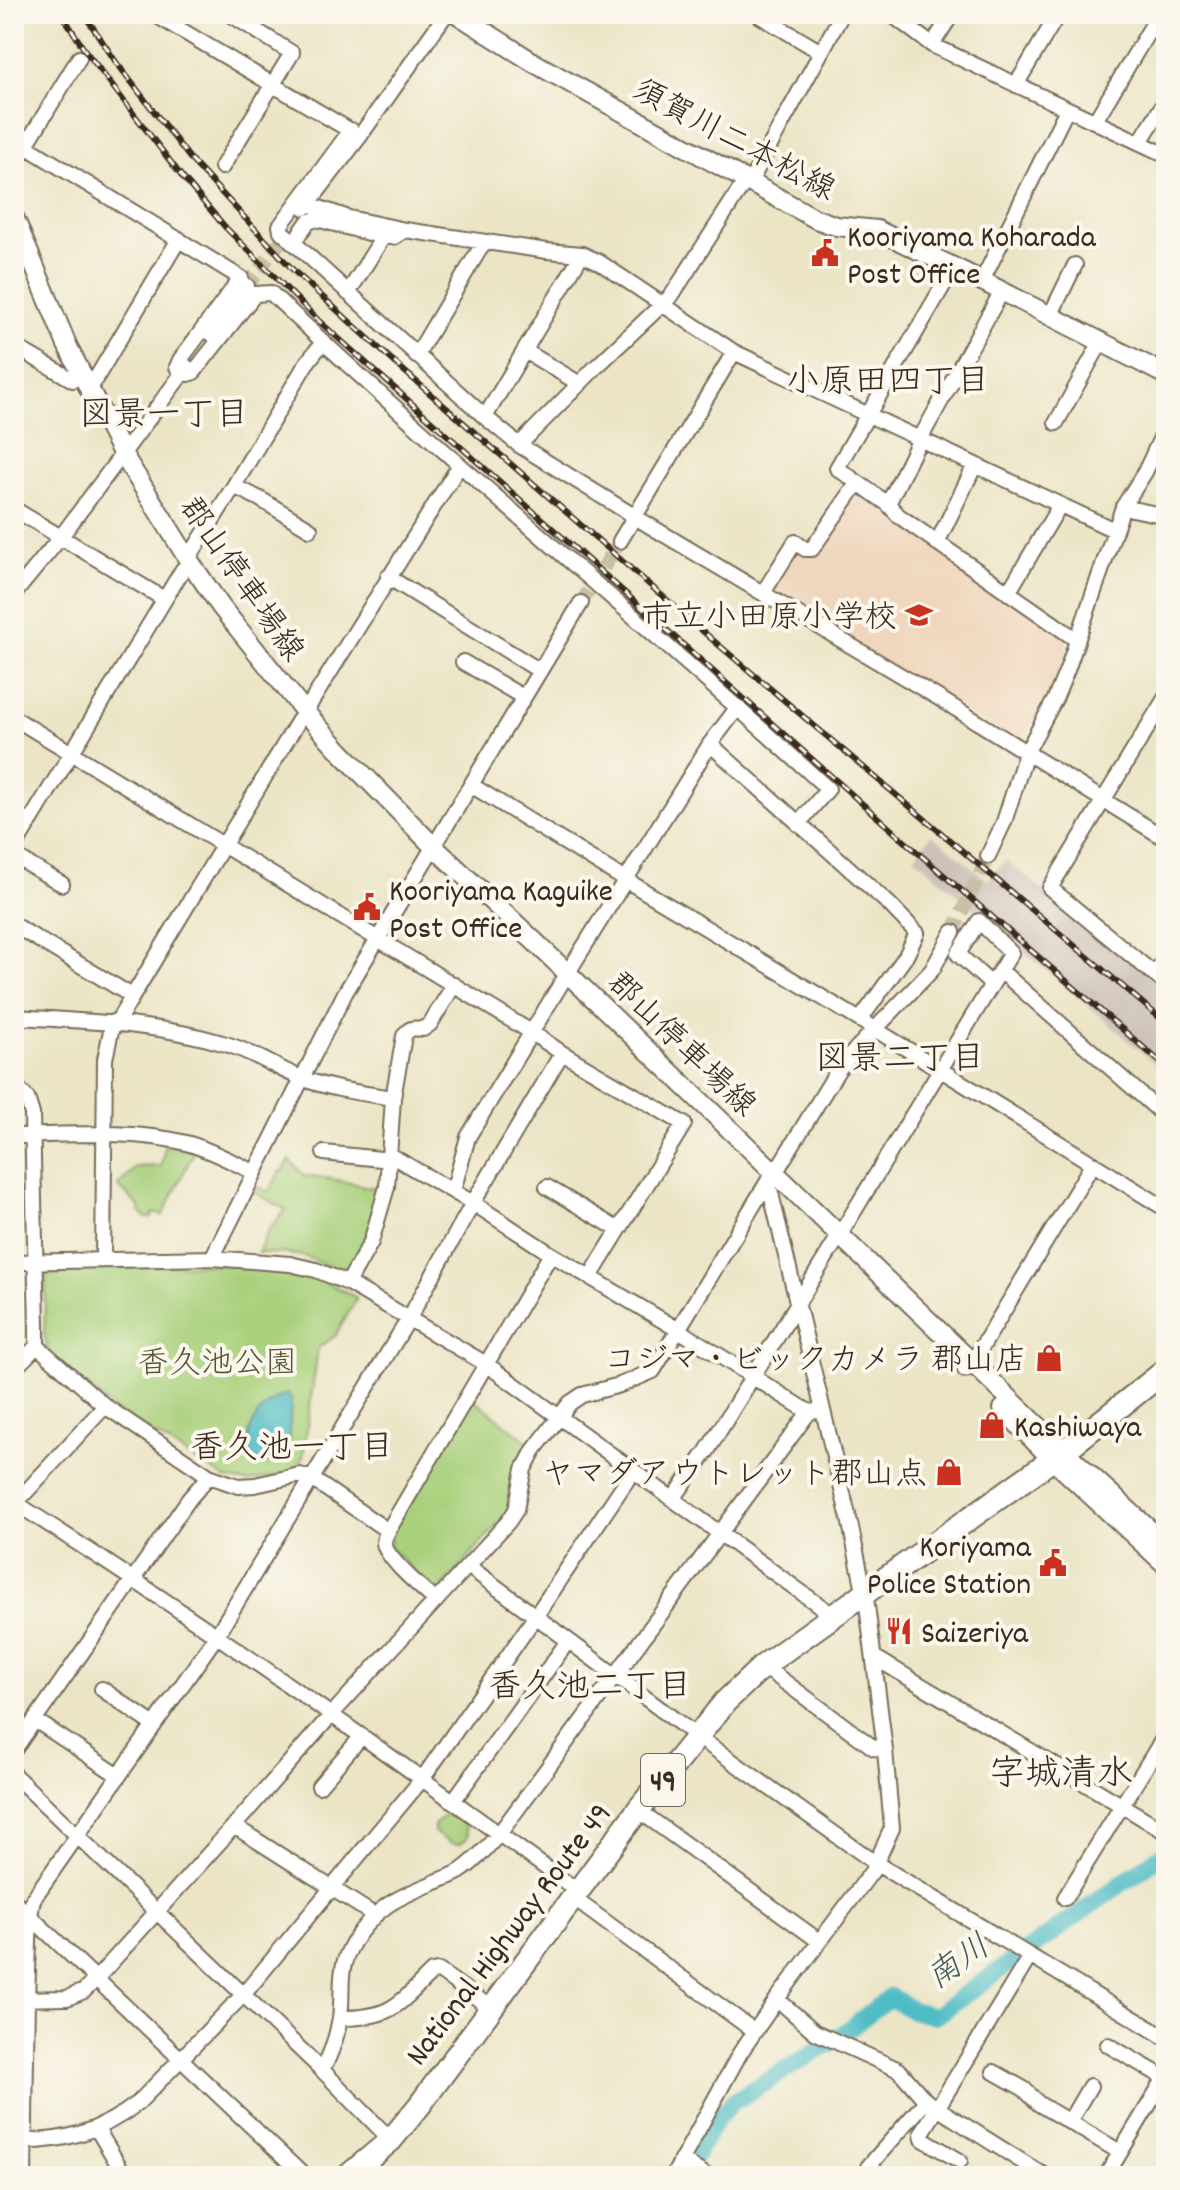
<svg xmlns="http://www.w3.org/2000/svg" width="1180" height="2190" viewBox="0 0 1180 2190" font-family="Dekko,'Klee One',sans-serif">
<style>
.built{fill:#efd6bc}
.industrial{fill:#cdc2b9}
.green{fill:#a9d07b;stroke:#727d4c;stroke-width:2}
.water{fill:#4ebcc5;stroke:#447372;stroke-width:2}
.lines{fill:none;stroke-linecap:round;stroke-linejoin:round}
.river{stroke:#4ebcc5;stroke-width:18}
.minor-tunnel{stroke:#c8c0a4;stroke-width:14;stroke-dasharray:14 7;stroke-linecap:butt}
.minor-casing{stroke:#796b59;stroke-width:18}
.major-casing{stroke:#796b59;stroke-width:22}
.highway-casing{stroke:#796b59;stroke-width:26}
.minor{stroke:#fff;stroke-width:14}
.major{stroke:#fff;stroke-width:18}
.highway{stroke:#fff;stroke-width:22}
.rail-casing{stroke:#3b2a1e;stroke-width:6}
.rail{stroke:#fbf7ec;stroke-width:3;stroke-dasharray:9;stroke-linecap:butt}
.labels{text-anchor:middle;stroke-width:8;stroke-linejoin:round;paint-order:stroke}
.shield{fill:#fbf7ec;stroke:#75685c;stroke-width:2}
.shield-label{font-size:30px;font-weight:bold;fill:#3b2a1e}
.street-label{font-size:32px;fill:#3b2a1e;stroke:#fbf7ec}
.poi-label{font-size:32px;fill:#3b2a1e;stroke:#fbf7ec;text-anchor:start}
.park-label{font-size:32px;fill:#565435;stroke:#fbf7ec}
.neighbourhood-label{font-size:34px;fill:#3b2a1e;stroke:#fbf7ec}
.water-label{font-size:34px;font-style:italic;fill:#425d58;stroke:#fbf7ec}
.quarter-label{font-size:36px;fill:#3b2a1e;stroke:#fbf7ec}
</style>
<rect width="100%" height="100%" fill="#fbf7ec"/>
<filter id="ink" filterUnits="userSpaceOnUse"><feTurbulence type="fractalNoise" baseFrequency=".0125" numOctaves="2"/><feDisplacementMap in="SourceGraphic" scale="16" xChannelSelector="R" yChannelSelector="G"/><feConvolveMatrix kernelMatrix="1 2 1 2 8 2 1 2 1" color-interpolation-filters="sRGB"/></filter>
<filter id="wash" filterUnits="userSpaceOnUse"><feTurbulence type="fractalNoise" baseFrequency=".006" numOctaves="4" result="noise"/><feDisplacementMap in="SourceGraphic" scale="32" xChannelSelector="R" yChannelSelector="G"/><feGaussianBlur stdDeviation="1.8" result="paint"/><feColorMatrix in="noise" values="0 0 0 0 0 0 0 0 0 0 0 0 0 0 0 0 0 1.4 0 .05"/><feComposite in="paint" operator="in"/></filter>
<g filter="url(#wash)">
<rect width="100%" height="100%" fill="#ebe5c6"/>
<path class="built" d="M860,490L1064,636L1068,647L1056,680L1020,744L769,594L795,548L810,555Z"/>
<path class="industrial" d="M932,834L988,880L1006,860L1166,990V1073L914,857Z"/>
<path class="green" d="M166,1142L194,1152L163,1215L154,1213L151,1218H146L139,1210V1206L118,1186L136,1167L161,1166Z
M290,1160L304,1176L332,1179L383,1190L377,1213L351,1270C337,1274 318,1260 303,1256C288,1253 273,1253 258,1253L270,1227L286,1210L252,1191L255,1186L269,1192L280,1171H283Z
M203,1264L280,1267L311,1274L357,1298L335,1336L318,1348L303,1457L295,1472L248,1482L226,1479L114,1410L49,1353L44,1338L46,1270Z
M473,1398L533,1446L512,1508L437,1594L390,1547L391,1533Z
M446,1815L456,1817L465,1822L468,1836C458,1852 446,1840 434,1832V1825Z"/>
<path class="water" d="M288,1394L291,1399L289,1449L283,1456L263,1464L248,1454C244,1428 263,1400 288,1394Z"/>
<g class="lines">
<path class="river" d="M683,2176L717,2118L733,2102L836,2039L890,1997L911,2010L935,2016L1166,1852"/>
</g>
</g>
<g filter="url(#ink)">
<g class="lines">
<path class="minor-tunnel" d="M247,286L289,230
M581,603L620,541
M953,932L988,856"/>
<g class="minor-casing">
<path id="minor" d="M154,14L356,134
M757,14L821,52
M891,14L932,45L1166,155
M1146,14L1166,31
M932,45L952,14
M1016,85L1058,14
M1095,121L1159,14
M351,130L280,226L281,231L485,417L519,445L650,526L937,697L1166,839
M14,139L241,278L180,360L177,367L188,374L194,372L255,294L271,293C451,464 644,621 828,789L798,824
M1140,142L1166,100
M14,165L79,58
M222,167L292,53L230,14
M750,182L842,14
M308,204L349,218L405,230L547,251L582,254L599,262L734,352L1114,530
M305,208L360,136L446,14
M293,243L308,222L317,219L383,237H394L405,230
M954,267L837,468L888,504L899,516L1077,640
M982,281L1067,109
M348,293L383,237
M1050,316L1075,265
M212,334L247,286
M14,346L73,380
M525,351L580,384
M416,356L484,242
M89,390L179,239
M485,417L582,254
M1056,423L1101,342
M519,445L595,368L672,295L746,180
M234,486L260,499L310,529
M888,504L920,439L1002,291
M1123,507L1166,516
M14,509L164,599
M620,541L734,352
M937,543L975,465
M188,559L234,486L306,364L323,342
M388,577L540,671
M763,593L795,542L805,549H812L857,484
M1008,593L1060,505
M14,594L60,538L187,367
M463,662L523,697
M1166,697L1050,888L1166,984
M305,712L459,466
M14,718L531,1032L562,1053L684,1124L590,1277
M710,744L889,904L917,933L906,956L860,1020
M471,785L624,879L860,1020L1166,1209
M14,848L183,569
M14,856L62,884
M988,856L1004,822L1026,753L1055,699L1067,670L1123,507L1145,472L1166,427
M14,925L132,996
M1001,971L1166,1117
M567,974L710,744L738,707
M1154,974L1166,959
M14,1017C85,1021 157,1023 226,1044C254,1052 277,1069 304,1079C334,1090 362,1093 393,1098
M117,1022L299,720
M14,1084L27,1098L32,1114L37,1326V1346L14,1369
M14,1136C70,1135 131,1129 186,1143C209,1149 232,1162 254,1172
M324,1153L390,1160
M390,1155L473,1203L551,1254L677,1329L809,1412L817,1411
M547,1187L619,1230
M453,1191L468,1137L562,982
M839,1236L1011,953L979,921L958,954L991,984
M212,1258L345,993L581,603
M103,1260L105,1059L113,1022
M14,1262L212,1258L290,1264L316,1270L348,1283L486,1364L834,1616
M348,1283L371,1242L387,1187L393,1098L404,1036C409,1027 414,1028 423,1029L430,1024L454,985
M37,1346L105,1406L209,1476L238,1486L255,1485L300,1475L312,1479L388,1531L551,1254
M965,1370L972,1363L1092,1165
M673,1499L707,1451L834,1244
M14,1502C207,1625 393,1757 578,1891
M14,1505L105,1406
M388,1531C386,1535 384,1537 384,1543C386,1559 423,1589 436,1601
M468,1566L698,1737L877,1864L1166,2038
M874,1657L1166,1832
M763,1666L874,1748L885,1750
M102,1689L154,1725
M35,1720L119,1776
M14,1750L189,1499L209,1476
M14,1775L322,2070L391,2140
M319,1786L362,1736
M454,1800L568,1641
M638,1810L819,1941
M234,1826L374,1915
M573,1898L754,2031
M1065,1898L1166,1734
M14,1901L304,2176
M14,1999L67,1998L84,1991L96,1979L234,1826L332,1714L508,1522L516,1510L524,1469L534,1450L570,1403L582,1395L620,1385L653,1371L768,1181
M777,1999L815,2032L899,2070L926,2101L1045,2176
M340,2018C391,2018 397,2006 432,1972L439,1971L491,2008
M1108,2045L1165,2078
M322,2070C331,2055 337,2035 340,2018C344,1988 336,1970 354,1941C375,1908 396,1898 431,1884C440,1880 450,1877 459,1872C475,1862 487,1847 499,1834L809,1412
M994,2072L1024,2089L1039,2104L1120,2152
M1069,2122L1090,2086
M97,2129L125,2176
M14,2141C61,2143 101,2132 138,2103L243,1995L423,1778L535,1617L633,1471
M681,2160L707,2176
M960,2161L923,2139L922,2133L1030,1956
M24,2176L27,1999L30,1916L33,1899L217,1635L408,1320L473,1203L562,1053
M673,2176L740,2053L777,1999L873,1870L892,1828L885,1750L867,1605L850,1523L768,1181L775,1173L838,1070L856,1049L932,970L953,932
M882,2176L868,2167L926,2101
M1106,2176L1166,2076"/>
</g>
<g class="major-casing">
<path id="major" d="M457,14L536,64L816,219L836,226L877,230L982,281L1166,375
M14,217L67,345L122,453L188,559L221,607L305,712L340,751L435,848L533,940L1064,1451L1166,1545
M1003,1409L1052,1459L1166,1565"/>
</g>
<g class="highway-casing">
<path id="highway" d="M348,2176L391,2140L419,2106L638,1810L725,1702L763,1666L1064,1451L1166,1370"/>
</g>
<use href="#minor" class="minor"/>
<use href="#major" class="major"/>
<use href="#highway" class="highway"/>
<g class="rail-casing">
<path id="rail" d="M62,14L84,49L183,178L226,228L320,322L902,839L1166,1067
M84,14L116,62L192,161L295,272L403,370L714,641L1166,1023"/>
</g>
<use href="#rail" class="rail"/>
</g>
</g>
<defs>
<g id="civic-bare" transform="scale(2.16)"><path d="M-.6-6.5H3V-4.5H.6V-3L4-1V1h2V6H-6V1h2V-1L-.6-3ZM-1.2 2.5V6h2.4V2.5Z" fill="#c8321e" stroke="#fbf7ec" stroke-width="2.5" paint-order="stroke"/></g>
<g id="school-bare" transform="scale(2.16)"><path d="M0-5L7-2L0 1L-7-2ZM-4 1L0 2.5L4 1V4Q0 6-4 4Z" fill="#c8321e" stroke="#fbf7ec" stroke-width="2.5" paint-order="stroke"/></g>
<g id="shop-bare" transform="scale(2.16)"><path d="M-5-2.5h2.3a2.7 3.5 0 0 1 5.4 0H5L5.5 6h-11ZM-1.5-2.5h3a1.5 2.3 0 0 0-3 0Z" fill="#c8321e" stroke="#fbf7ec" stroke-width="2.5" paint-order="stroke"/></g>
<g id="restaurant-bare" transform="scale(2.16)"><path d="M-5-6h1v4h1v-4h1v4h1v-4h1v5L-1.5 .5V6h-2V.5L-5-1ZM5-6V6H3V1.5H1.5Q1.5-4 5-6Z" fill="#c8321e" stroke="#fbf7ec" stroke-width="2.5" paint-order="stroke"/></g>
</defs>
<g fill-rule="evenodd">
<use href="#civic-bare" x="825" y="253"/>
<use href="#school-bare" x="919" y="615"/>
<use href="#civic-bare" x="367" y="907"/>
<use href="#shop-bare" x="1049" y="1358"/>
<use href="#shop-bare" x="992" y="1425"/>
<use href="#shop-bare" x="949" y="1472"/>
<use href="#civic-bare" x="1053" y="1563"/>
<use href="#restaurant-bare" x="899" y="1631"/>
</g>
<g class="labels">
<rect class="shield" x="641" y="1754" width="44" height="52" rx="6"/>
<g class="shield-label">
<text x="663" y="1790">49</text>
</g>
<g class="street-label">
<text transform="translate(735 138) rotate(28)" y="11">須賀川二本松線</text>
<text transform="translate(243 578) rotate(55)" y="11">郡山停車場線</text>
<text transform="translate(683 1043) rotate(44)" y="11">郡山停車場線</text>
<text transform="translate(507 1933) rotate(-53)" y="11">National Highway Route 49</text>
</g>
<g class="poi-label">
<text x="847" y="246">Kooriyama Koharada<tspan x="847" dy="37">Post Office</tspan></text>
<text x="897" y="626" text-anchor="end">市立小田原小学校</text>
<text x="389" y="900">Kooriyama Kaguike<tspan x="389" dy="37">Post Office</tspan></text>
<text x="1027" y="1369" text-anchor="end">コジマ・ビックカメラ 郡山店</text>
<text x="1014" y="1436">Kashiwaya</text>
<text x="927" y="1483" text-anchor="end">ヤマダアウトレット郡山点</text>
<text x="1031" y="1556" text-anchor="end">Koriyama<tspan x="1031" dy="37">Police Station</tspan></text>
<text x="921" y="1642">Saizeriya</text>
</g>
<g class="park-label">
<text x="217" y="1372">香久池公園</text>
</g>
<g class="neighbourhood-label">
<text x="888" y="391">小原田四丁目</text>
<text x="164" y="424">図景一丁目</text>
<text x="900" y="1068">図景二丁目</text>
<text x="292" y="1457">香久池一丁目</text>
<text x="590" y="1696">香久池二丁目</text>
</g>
<g class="water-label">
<text transform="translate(957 1960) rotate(-35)" y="12">南川</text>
</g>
<g class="quarter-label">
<text x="1061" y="1784">字城清水</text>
</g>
</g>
<rect width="1180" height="2190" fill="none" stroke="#fbf7ec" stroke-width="48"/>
</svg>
